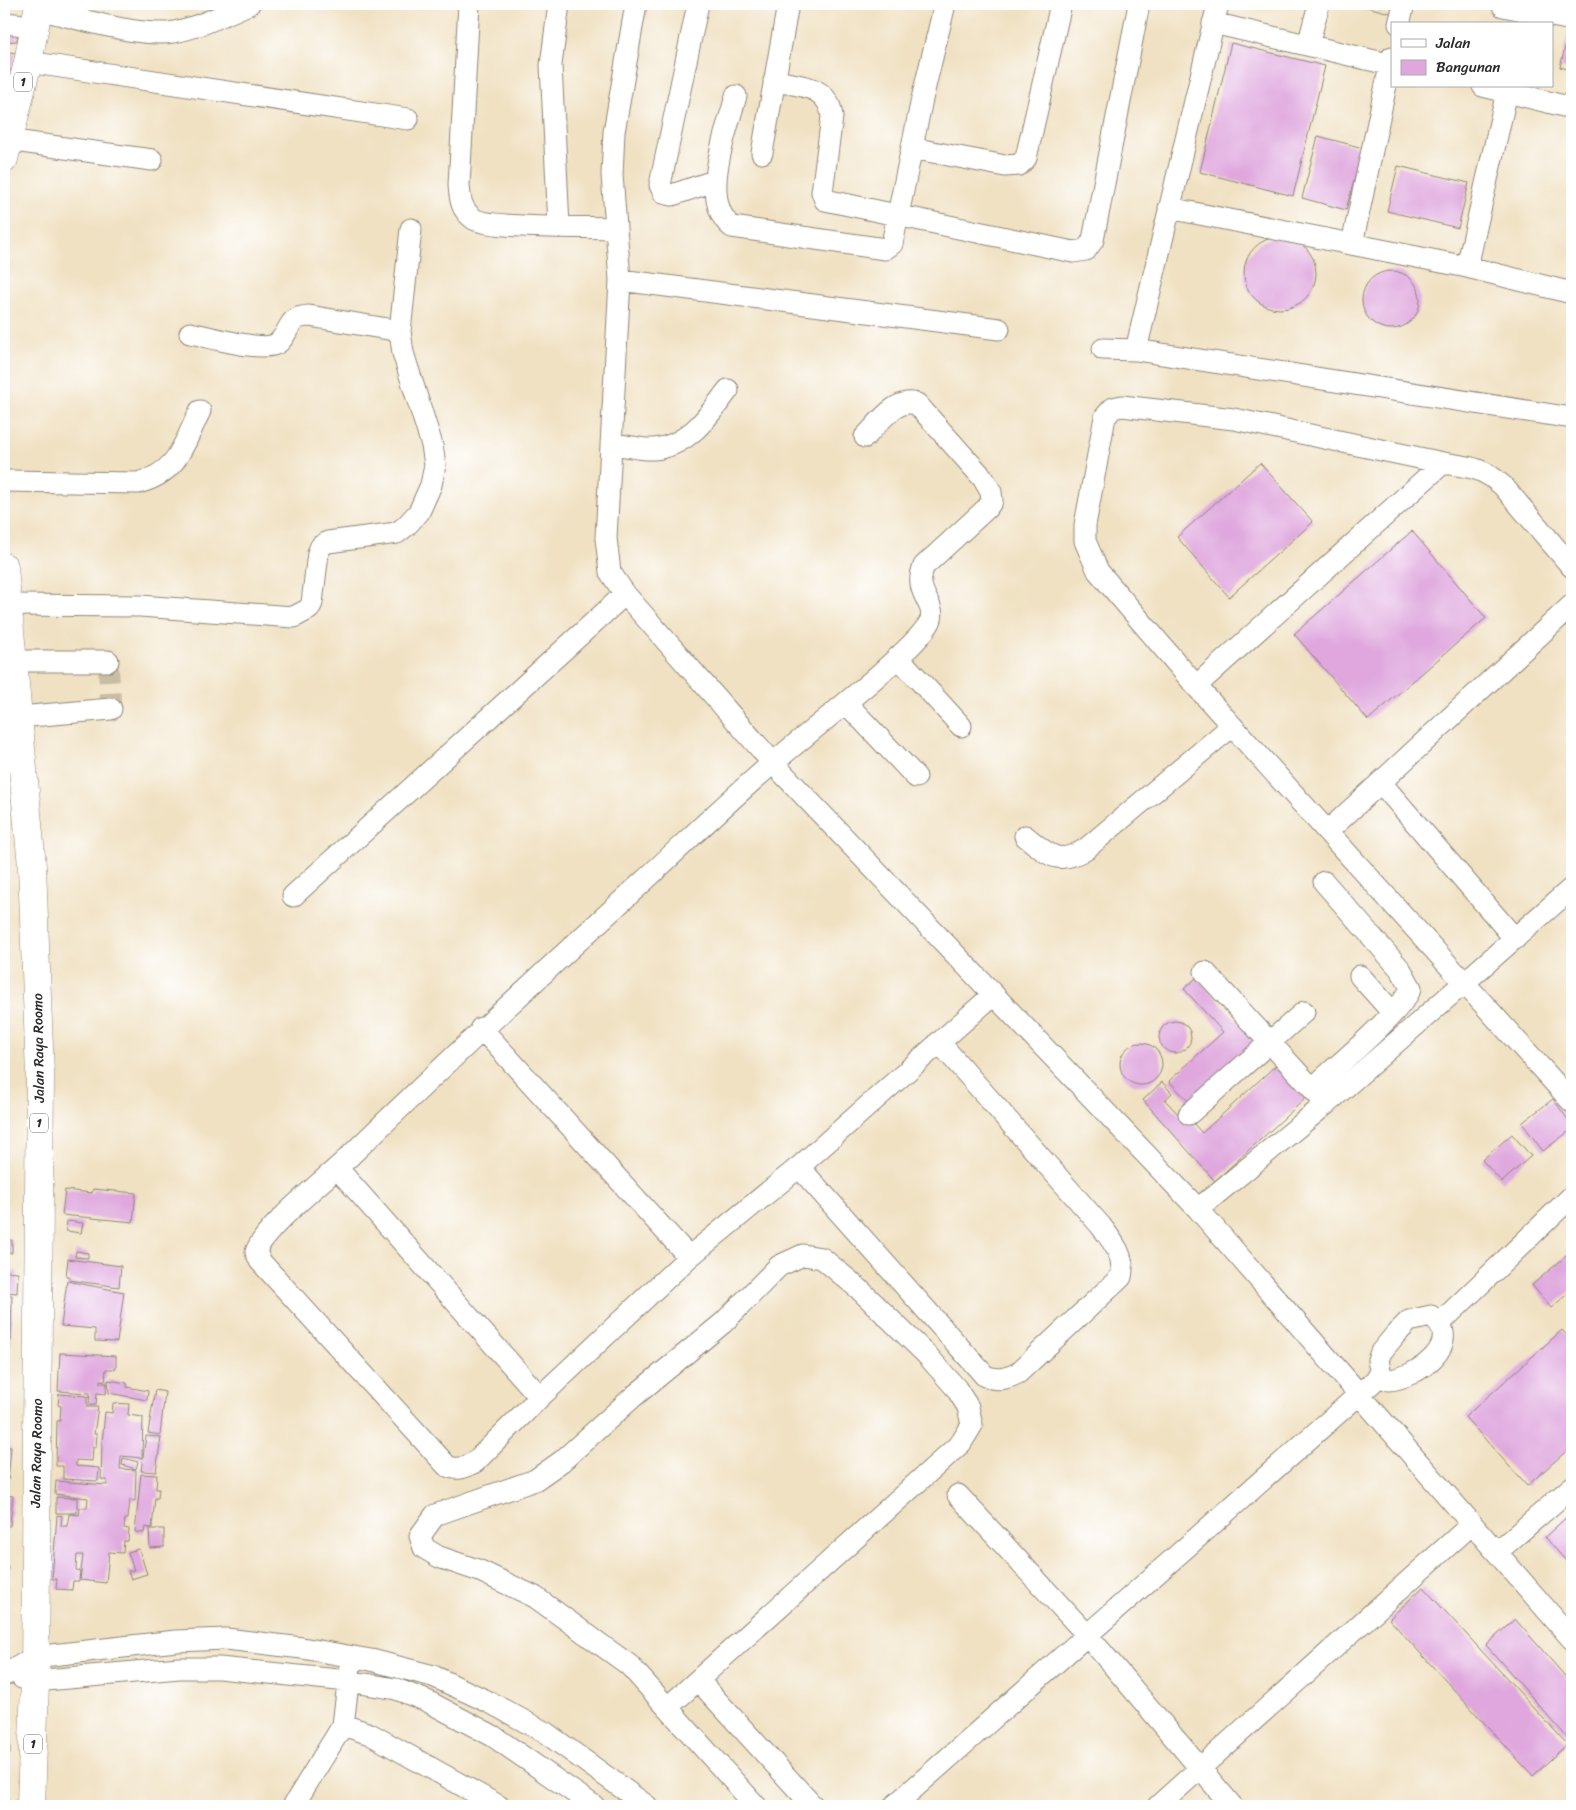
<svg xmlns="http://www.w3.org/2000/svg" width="1576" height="1810" viewBox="0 0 1576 1810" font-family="Sriracha,sans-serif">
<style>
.building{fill:#dfa7de}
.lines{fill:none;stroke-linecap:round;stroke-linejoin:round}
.minor-tunnel{stroke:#c9bda4;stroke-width:21;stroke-dasharray:21 11;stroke-linecap:butt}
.minor-casing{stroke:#8e8676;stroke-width:23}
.highway-casing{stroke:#8e8676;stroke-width:29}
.minor{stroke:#fff;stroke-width:21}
.highway{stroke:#fff;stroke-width:28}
.labels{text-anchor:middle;stroke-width:4;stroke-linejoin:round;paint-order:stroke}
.shield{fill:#fff;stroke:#6b6b6b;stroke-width:1}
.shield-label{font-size:12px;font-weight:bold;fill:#2b2b2b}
.street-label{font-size:14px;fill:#2b2b2b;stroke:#fff}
</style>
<rect width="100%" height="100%" fill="#fff"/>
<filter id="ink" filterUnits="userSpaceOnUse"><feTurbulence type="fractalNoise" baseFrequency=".02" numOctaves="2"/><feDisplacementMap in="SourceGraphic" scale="10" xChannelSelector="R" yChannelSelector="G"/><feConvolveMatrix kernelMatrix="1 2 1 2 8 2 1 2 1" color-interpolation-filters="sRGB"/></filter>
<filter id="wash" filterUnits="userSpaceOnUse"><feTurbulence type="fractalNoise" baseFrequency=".0096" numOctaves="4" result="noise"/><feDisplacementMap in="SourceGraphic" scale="20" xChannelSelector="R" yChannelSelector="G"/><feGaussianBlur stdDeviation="1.12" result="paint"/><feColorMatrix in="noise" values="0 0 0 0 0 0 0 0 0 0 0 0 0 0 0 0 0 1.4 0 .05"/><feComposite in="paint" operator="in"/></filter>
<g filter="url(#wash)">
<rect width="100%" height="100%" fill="#f0e1c2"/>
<g id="blocks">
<path class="building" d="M1355,4H1396L1394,14Z
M1570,27L1572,28V70L1560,67Z
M4,29H17V41L4,42Z
M1231,43L1325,66L1293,196L1200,172Z
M4,51L16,53L12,71L4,69Z
M1318,136L1363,148L1346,210L1302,198Z
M1398,166L1469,183L1458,228L1387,211Z
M1244 273a36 36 0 1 1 72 0a36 36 0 1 1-72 0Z
M1362 300a29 29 0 1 1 58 0a29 29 0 1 1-58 0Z
M1260,463L1313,522L1229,597L1177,537Z
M1412,531L1486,618L1368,720L1294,634Z
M1197,977L1257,1043L1191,1104L1169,1081L1223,1032L1184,989Z
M1159 1037a16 16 0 1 1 32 0a16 16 0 1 1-32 0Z
M1120 1064a21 21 0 1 1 42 0a21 21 0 1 1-42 0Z
M1276,1065L1306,1098L1215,1181L1143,1100L1162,1082L1172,1093L1165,1100L1178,1114L1182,1111L1202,1133Z
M1553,1099L1572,1125V1129L1543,1151L1522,1123Z
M1512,1134L1531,1156L1502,1182L1482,1160Z
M93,1189L136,1193L133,1222L62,1215L65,1190L92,1193Z
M67,1221L83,1223L81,1233L66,1231Z
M4,1240H12V1253H4Z
M76,1251L88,1253V1258L75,1257Z
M1572,1251V1290L1551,1308L1532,1285Z
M68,1259L121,1266L119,1287L69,1280V1276H66Z
M4,1271L18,1272L17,1293L4,1292Z
M67,1281L124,1292L117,1342L95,1341V1329L61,1326Z
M4,1295H12L11,1341H4Z
M1562,1330L1572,1341V1446L1527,1486L1465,1417Z
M4,1342H10L9,1364H4Z
M60,1353L116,1356V1369H106L105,1381L100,1380V1383H107L106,1394L97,1393L96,1405H89L90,1393L58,1391Z
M4,1368H8V1378H4Z
M108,1380L127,1383V1387L148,1391L147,1400L109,1393Z
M155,1390L165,1392L160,1435L148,1433Z
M59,1394L87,1396V1407H98L94,1434H97L96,1447H93L92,1461L76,1460V1466L99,1468L98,1481L63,1479V1466H56L57,1421H60L61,1406L58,1405Z
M4,1397H6V1409H4Z
M113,1403L129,1404L128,1415L143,1417L142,1458L121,1456L120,1469L136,1470L135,1501L130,1500L128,1519H125L124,1528L129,1529L128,1541H124L123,1553L109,1552L106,1583L80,1580L83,1555H77L76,1570L80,1571L79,1581H73L72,1590L56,1589L57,1579H52L57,1515L62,1516L61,1526H67L69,1514L79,1515L80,1508H87L88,1498L55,1494L56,1481L107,1485V1480L101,1479L102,1443L105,1412L112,1413Z
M146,1436L161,1437L156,1472L141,1471Z
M4,1446L11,1447L7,1495L13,1496L10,1526H4Z
M123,1458L138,1462L136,1469L122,1465Z
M141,1474L157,1475L156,1489H159L158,1498H155L152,1528L145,1527L144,1533L135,1532Z
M56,1497L77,1498V1513H56Z
M1572,1512V1568L1545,1537Z
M149,1529H164V1547L150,1548Z
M139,1549L147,1574L131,1579L128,1571L134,1570L128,1552Z
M4,1567H8L7,1578H4Z
M1423,1587L1567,1744L1533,1776L1389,1619Z
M1515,1619L1572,1684V1743L1486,1645Z
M4,1737H10V1753L6,1752V1774H4Z
M4,1784H7L9,1806H4Z"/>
</g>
</g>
<g filter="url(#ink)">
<use href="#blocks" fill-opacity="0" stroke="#8e8676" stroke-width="1"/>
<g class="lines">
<path class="minor-tunnel" d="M108,661L111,709"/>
<g class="minor-casing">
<path id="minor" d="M469,4L459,185C460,199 461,210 474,219C490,229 590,227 616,228
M636,4L614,132L612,175L620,280L606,538L610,572L625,594L773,763L1198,1209L1572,1639
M698,4L660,185L664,193L672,195L714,181
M1503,6L1572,20
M38,9C73,17 141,38 174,32C200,27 225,14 249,4
M4,23L35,26
M1213,23L1392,65
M1399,24L1404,4
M1308,45L1319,4
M28,62L408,119
M774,81C800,86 829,85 832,117L822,192L825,200L1073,252L1086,250L1093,240L1139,4
M1483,86L1572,108
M736,96C727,131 698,200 732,227L885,249L892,244L922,99L945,4
M7,140L152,160
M912,148L1005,166L1019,165L1026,158L1061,4
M762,153L788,4
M1169,208L1467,267L1572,293
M559,226L551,65L559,4
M1352,244L1392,57
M1467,267L1507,92
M620,280L999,329
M190,333C206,336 267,354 279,342C292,330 286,317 309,316L400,331
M1103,349L1136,350L1572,418
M1136,350L1218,4
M865,437C879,423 896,397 917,404L983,478L991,492L992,501L987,508L924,566C911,595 942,605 928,625C917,642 898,657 883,671C847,703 809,732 773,763C729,800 687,841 645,880C546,970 448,1061 352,1154C331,1175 263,1228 256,1252L260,1261L447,1466C458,1471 465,1467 475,1462L540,1397L689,1257L799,1167L993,995
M612,444C625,445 641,450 654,449C689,446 709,415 728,390
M4,481L138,483C178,473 183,445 200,411
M1572,567L1503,486C1482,467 1470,467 1443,463L1234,419L1122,406L1113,408L1105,417L1085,525V541L1098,571L1196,686L1572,1102
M8,605L140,606L294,617L309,609L312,603L318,553L321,546L328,542L397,533L406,526L419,512L431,485L435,465L432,445L403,353L400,331L411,229
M898,657L961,726
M13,661H108
M1196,686L1443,463
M847,704L916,777
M19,717L111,709
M1382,784L1515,939
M1328,831L1572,605
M1025,836C1049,855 1058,867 1087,848L1232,726
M293,896L625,594
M1205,972L1321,1098
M1360,976L1393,1013
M481,1028L689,1257
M1313,1088C1335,1067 1401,1013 1411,988L1401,970L1324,882
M1189,1114L1304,1012
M799,1167L985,1376C998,1381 1006,1379 1018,1373L1121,1277C1126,1257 1113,1242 1101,1226L939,1042
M337,1168L540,1397
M1198,1209L1326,1104L1572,888
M1440,1323L1572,1196
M958,1495L1088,1636L1232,1806
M1498,1551L1572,1487
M7,1674L34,1657L176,1641L226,1639L302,1648L371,1660L433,1676L491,1703L546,1733L647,1806
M22,1678L35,1681L179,1668H219L348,1681L396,1689L427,1701L493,1736L594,1806
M699,1681L813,1806
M668,1707L961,1443L972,1425L968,1407L956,1388L927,1355L859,1289L822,1258L803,1255L779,1266L723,1323L633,1397L562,1461L535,1480L435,1515L420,1536L424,1548L439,1557L480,1571L535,1597L629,1665L756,1806
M343,1725L350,1667
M293,1806L343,1725L370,1734L499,1806
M894,1806L1381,1375L1378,1360L1381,1352L1395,1335L1409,1321L1431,1316C1467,1342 1416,1379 1388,1380L1381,1375
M1158,1806L1472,1524"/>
</g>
<g class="highway-casing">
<path id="highway" d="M4,159L28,62L39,4
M4,567L32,866L40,1075L35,1681L31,1806"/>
</g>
<use href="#minor" class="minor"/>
<use href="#highway" class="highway"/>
</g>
</g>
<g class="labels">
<g class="shield">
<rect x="14" y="72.5" width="18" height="19" rx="4"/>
<rect x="30" y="1113.5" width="18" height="19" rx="4"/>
<rect x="24" y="1734.5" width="18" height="19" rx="4"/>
</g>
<g class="shield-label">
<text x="23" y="86">1</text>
<text x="39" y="1127">1</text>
<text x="33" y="1748">1</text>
</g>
<g class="street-label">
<text transform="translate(38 1048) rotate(-91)" y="5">Jalan Raya Roomo</text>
<text transform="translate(36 1453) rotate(-89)" y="5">Jalan Raya Roomo</text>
</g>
</g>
<rect width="1576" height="1810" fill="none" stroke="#fff" stroke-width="20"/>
<rect x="1391" y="22" width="162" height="65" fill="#ffffff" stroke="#aaaaaa"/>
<rect x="1401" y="39" width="25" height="8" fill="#ffffff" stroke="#aaaaaa"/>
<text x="1436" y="48" font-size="15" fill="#2b2b2b">Jalan</text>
<rect x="1401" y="60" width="25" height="15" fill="#dfa7de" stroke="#aaaaaa"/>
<text x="1436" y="72" font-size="15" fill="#2b2b2b">Bangunan</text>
</svg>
